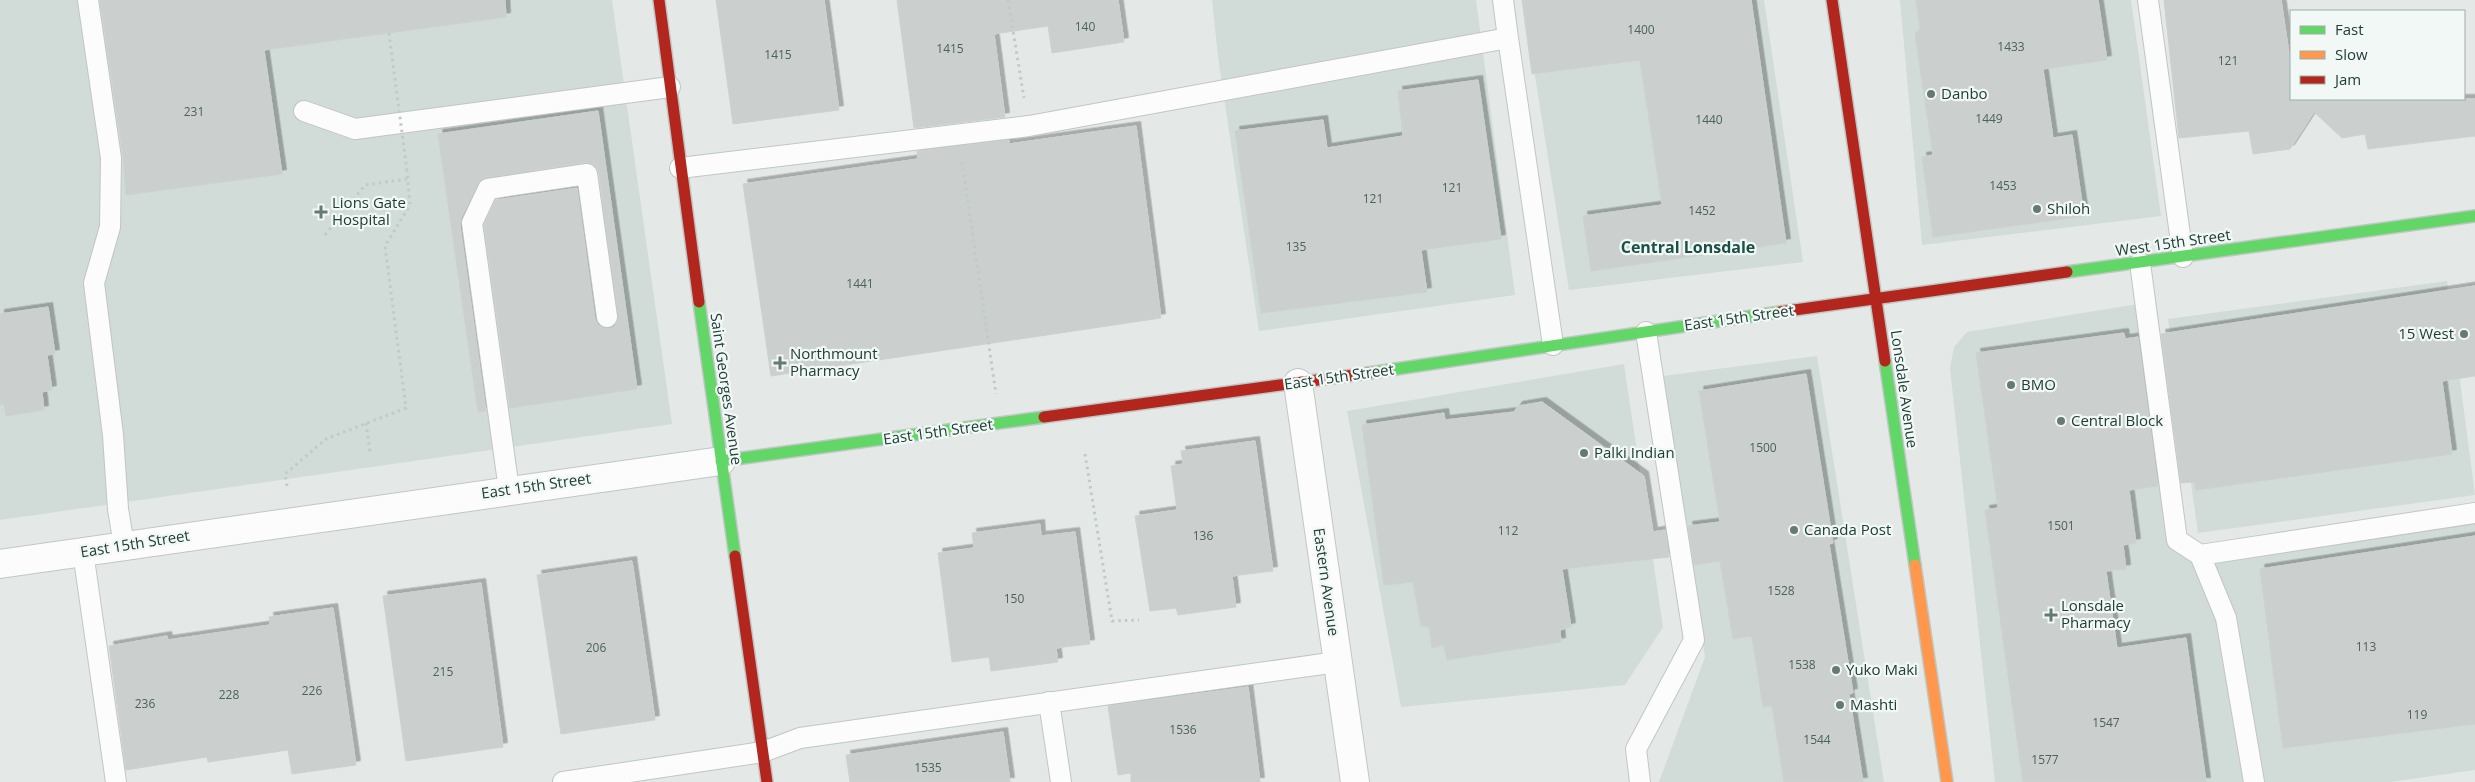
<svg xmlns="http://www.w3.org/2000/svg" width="2475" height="782" viewBox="0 0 2475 782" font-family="'Open Sans',sans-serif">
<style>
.built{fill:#d1dbd7}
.building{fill:#cbd0ce;stroke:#ccd2d0;filter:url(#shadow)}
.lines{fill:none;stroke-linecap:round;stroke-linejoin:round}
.lane-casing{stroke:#c1c6c4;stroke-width:22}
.street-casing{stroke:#c1c6c4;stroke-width:30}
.fast-casing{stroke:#bfc7c4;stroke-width:14}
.slow-casing{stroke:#bfc7c4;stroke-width:14}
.jam-casing{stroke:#bfc7c4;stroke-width:14}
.path{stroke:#c0cac7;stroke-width:3;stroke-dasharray:2.5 4;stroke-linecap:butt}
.lane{stroke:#fbfcfb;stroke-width:20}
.street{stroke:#fbfcfb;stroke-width:28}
.fast{stroke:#63d668;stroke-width:11}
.slow{stroke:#ff974d;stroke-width:11}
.jam{stroke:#b3261e;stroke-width:11}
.path-bridge{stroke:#c0cac7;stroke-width:3;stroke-dasharray:2.5 4;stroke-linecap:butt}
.poi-dot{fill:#657975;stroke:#f1f8f5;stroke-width:2}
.labels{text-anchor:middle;stroke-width:4.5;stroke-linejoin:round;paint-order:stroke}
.number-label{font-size:12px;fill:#4c625e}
.poi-label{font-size:15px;fill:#203d37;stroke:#f1f8f5;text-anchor:start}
.street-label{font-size:15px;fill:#203d37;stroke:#f1f8f5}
.neighbourhood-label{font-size:16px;font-weight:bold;fill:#1b5046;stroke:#f1f8f5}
</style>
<defs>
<filter id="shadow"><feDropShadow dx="4.5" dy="-4.5" stdDeviation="0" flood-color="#0004"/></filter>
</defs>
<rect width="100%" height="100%" fill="#e4e9e7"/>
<path class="built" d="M0,0H612L672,424L0,520Z
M1212,0H1476L1515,295L1259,331L1218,57Z
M1523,0H1764L1803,262L1569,290Z
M1900,0H2131L2161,216L1922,245Z
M2447,281L2475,495L2198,533L2168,319Z
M2138,304L2167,541L2193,563L2475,519V770L2390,782H1995L1950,368L1954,347L1967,332Z
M1817,356L1884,782H1659L1705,657L1663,376Z
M1624,364L1663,627L1625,685L1401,707L1347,411Z"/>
<path class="building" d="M100,0H505L506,17L264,50L282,174L126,195L123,156Z
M716,0H824L839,110L733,124Z
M897,0H1118L1124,42L1052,53L1048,26L994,34L1005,117L914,128Z
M1522,0H1751L1786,243L1591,271L1583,216L1662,205L1640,60L1532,74Z
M1916,0H2098L2107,60L2043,69L2053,138L2072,135L2084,216L1933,237L1922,157L1933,155L1915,34L1920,28Z
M2164,0H2281L2291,67V99H2475V136L2368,149L2365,134L2342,138L2314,112L2290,149L2253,154L2249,131L2179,138Z
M1478,80L1501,239L1421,250L1427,292L1261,313L1235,131L1323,120L1327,148L1403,136L1398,91Z
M598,111L637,389L510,408L484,225L496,200L577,188L595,319L598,325L608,329L614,327L618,321L599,172L596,166L585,162L481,179L461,218L460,225L486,411L478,412L438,134Z
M1136,126L1161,318L771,376L743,184L918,159L917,151L1009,140V144Z
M2475,286V376L2442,381L2452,454L2196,490L2195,482L2181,483L2161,334Z
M48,307L55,354L47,355L52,390L42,392L44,410L6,416L4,404L0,405V314Z
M2124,333L2125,339L2138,337L2158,486L2129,490L2136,543L2123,545L2126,569L2106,571L2117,648L2186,638L2206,782H2023L1985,510L1998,508L1976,353Z
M1806,374L1833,543L1829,544L1853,693L1849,694L1863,782H1784L1772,706L1763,707L1752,636L1733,639L1720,561L1694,565L1688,526L1720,522L1699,391Z
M1542,402L1644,476L1653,532L1665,530L1669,557L1562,569L1571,627L1560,630L1561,642L1447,660L1444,645L1432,648L1429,627L1421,626L1413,582L1384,585L1362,425L1444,413L1445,420L1514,412L1518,406Z
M1255,441L1273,571L1232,576L1236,607L1178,615L1176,608L1150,611L1135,516L1177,510L1171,466L1183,464L1181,451Z
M1040,524L1041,536L1075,532L1090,644L1056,648L1058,662L991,671L989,657L952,662L938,553L974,548L972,533Z
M2475,536V724L2283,748L2260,569Z
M632,561L655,720L561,734L537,575Z
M481,583L503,747L406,761L383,596Z
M333,608L356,765L292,774L288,750L208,762L207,757L126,770L109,646L167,636L168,640L270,625L269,617Z
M1248,687L1260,782H1131V773L1118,775L1108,706Z
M1003,732L1010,782H850L846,755Z"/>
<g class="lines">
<g class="lane-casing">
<path id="lane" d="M88,0L111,158L110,227L94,283L113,435L118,509L124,545
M2148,0L2183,257
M1508,38L1553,345
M304,111L355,129L670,87
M680,168L1029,126L1508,38L1503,0
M2140,263L2177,540L2200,555L2226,618L2254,782
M509,490L472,223L488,189L587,174L607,317
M83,552L116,782
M2200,555L2475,513
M1049,702L1061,782
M563,782L763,752L800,738L1337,662
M1640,782L1636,749L1694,640L1646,332"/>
</g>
<g class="street-casing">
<path id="street" d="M1298,383L1355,782
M0,564L721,461"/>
</g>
<g class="fast-casing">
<path id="fast" d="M2067,272L2475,216
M699,302L735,556
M1885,361L1915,565
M1369,373L1780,312
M721,461L1044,417"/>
</g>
<g class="slow-casing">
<path id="slow" d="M1915,565L1947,782"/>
</g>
<g class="jam-casing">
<path id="jam" d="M659,0L699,302
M1832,0L1885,361
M1780,312L2067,272
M1044,417L1369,373
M735,556L767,782"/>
</g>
<path class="path" d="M1008,0L1024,98
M962,162L996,394
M325,235L365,185L407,179
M366,423L370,452
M1085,454L1112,621L1139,620
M287,486L285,474L326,439L406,408L385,246L410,205L407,171"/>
<use href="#lane" class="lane"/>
<use href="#street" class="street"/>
<use href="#fast" class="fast"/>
<use href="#slow" class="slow"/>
<use href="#jam" class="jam"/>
<path class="path-bridge" d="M389,33L407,171"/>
</g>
<g class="poi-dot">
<circle cx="1931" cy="94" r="5"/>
<circle cx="2037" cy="209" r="5"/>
<path d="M318.5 204.5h5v5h5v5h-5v5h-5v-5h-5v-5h5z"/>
<circle cx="2464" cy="334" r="5"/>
<path d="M777.5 355.5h5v5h5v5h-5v5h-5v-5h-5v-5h5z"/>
<circle cx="2011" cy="385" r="5"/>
<circle cx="2061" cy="421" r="5"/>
<circle cx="1584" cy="453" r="5"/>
<circle cx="1794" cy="530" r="5"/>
<path d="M2048.5 607.5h5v5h5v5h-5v5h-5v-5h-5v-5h5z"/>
<circle cx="1836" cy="670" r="5"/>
<circle cx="1840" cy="705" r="5"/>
</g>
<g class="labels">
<g class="number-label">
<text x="1085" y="31">140</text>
<text x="1641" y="34">1400</text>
<text x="2011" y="51">1433</text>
<text x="950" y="53">1415</text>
<text x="778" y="59">1415</text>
<text x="2228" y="65">121</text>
<text x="194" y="116">231</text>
<text x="1989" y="123">1449</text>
<text x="1709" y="124">1440</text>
<text x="2003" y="190">1453</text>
<text x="1452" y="192">121</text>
<text x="1373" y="203">121</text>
<text x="1702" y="215">1452</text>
<text x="1296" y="251">135</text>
<text x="860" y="288">1441</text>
<text x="1763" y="452">1500</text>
<text x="2061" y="530">1501</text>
<text x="1508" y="535">112</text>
<text x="1203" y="540">136</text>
<text x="1781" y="595">1528</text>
<text x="1014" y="603">150</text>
<text x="2366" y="651">113</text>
<text x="596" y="652">206</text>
<text x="1802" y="669">1538</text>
<text x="443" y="676">215</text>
<text x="312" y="695">226</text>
<text x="229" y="699">228</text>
<text x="145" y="708">236</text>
<text x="2417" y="719">119</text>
<text x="2106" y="727">1547</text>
<text x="1183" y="734">1536</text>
<text x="1817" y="744">1544</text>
<text x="2045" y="764">1577</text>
<text x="928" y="772">1535</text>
</g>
<g class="poi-label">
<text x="1941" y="99">Danbo</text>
<text x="332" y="208">Lions Gate<tspan x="332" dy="17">Hospital</tspan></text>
<text x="2047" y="214">Shiloh</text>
<text x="2454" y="339" text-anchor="end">15 West</text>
<text x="790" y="359">Northmount<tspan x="790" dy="17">Pharmacy</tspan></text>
<text x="2021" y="390">BMO</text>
<text x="2071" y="426">Central Block</text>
<text x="1594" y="458">Palki Indian</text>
<text x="1804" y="535">Canada Post</text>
<text x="2061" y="611">Lonsdale<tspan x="2061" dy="17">Pharmacy</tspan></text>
<text x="1846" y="675">Yuko Maki</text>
<text x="1850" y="710">Mashti</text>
</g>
<g class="street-label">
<text transform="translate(2173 243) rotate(-8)" y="5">West 15th Street</text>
<text transform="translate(1739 318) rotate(-8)" y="5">East 15th Street</text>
<text transform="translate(1339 377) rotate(-8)" y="5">East 15th Street</text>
<text transform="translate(726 389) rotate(82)" y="5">Saint Georges Avenue</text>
<text transform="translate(1904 389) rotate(82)" y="5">Lonsdale Avenue</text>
<text transform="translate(938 432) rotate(-8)" y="5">East 15th Street</text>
<text transform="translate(536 486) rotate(-8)" y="5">East 15th Street</text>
<text transform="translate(135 544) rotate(-9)" y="5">East 15th Street</text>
<text transform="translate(1326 582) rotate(82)" y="5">Eastern Avenue</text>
</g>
<g class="neighbourhood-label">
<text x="1688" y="253">Central Lonsdale</text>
</g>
</g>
<rect x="2290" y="10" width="175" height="90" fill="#f1f8f5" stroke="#9dada9"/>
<rect x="2300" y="26" width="25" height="8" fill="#63d668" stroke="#9dada9"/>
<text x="2335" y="35" font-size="15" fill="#203d37">Fast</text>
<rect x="2300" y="51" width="25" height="8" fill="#ff974d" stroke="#9dada9"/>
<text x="2335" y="60" font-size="15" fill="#203d37">Slow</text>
<rect x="2300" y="76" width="25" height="8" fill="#b3261e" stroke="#9dada9"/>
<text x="2335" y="85" font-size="15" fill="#203d37">Jam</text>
</svg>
